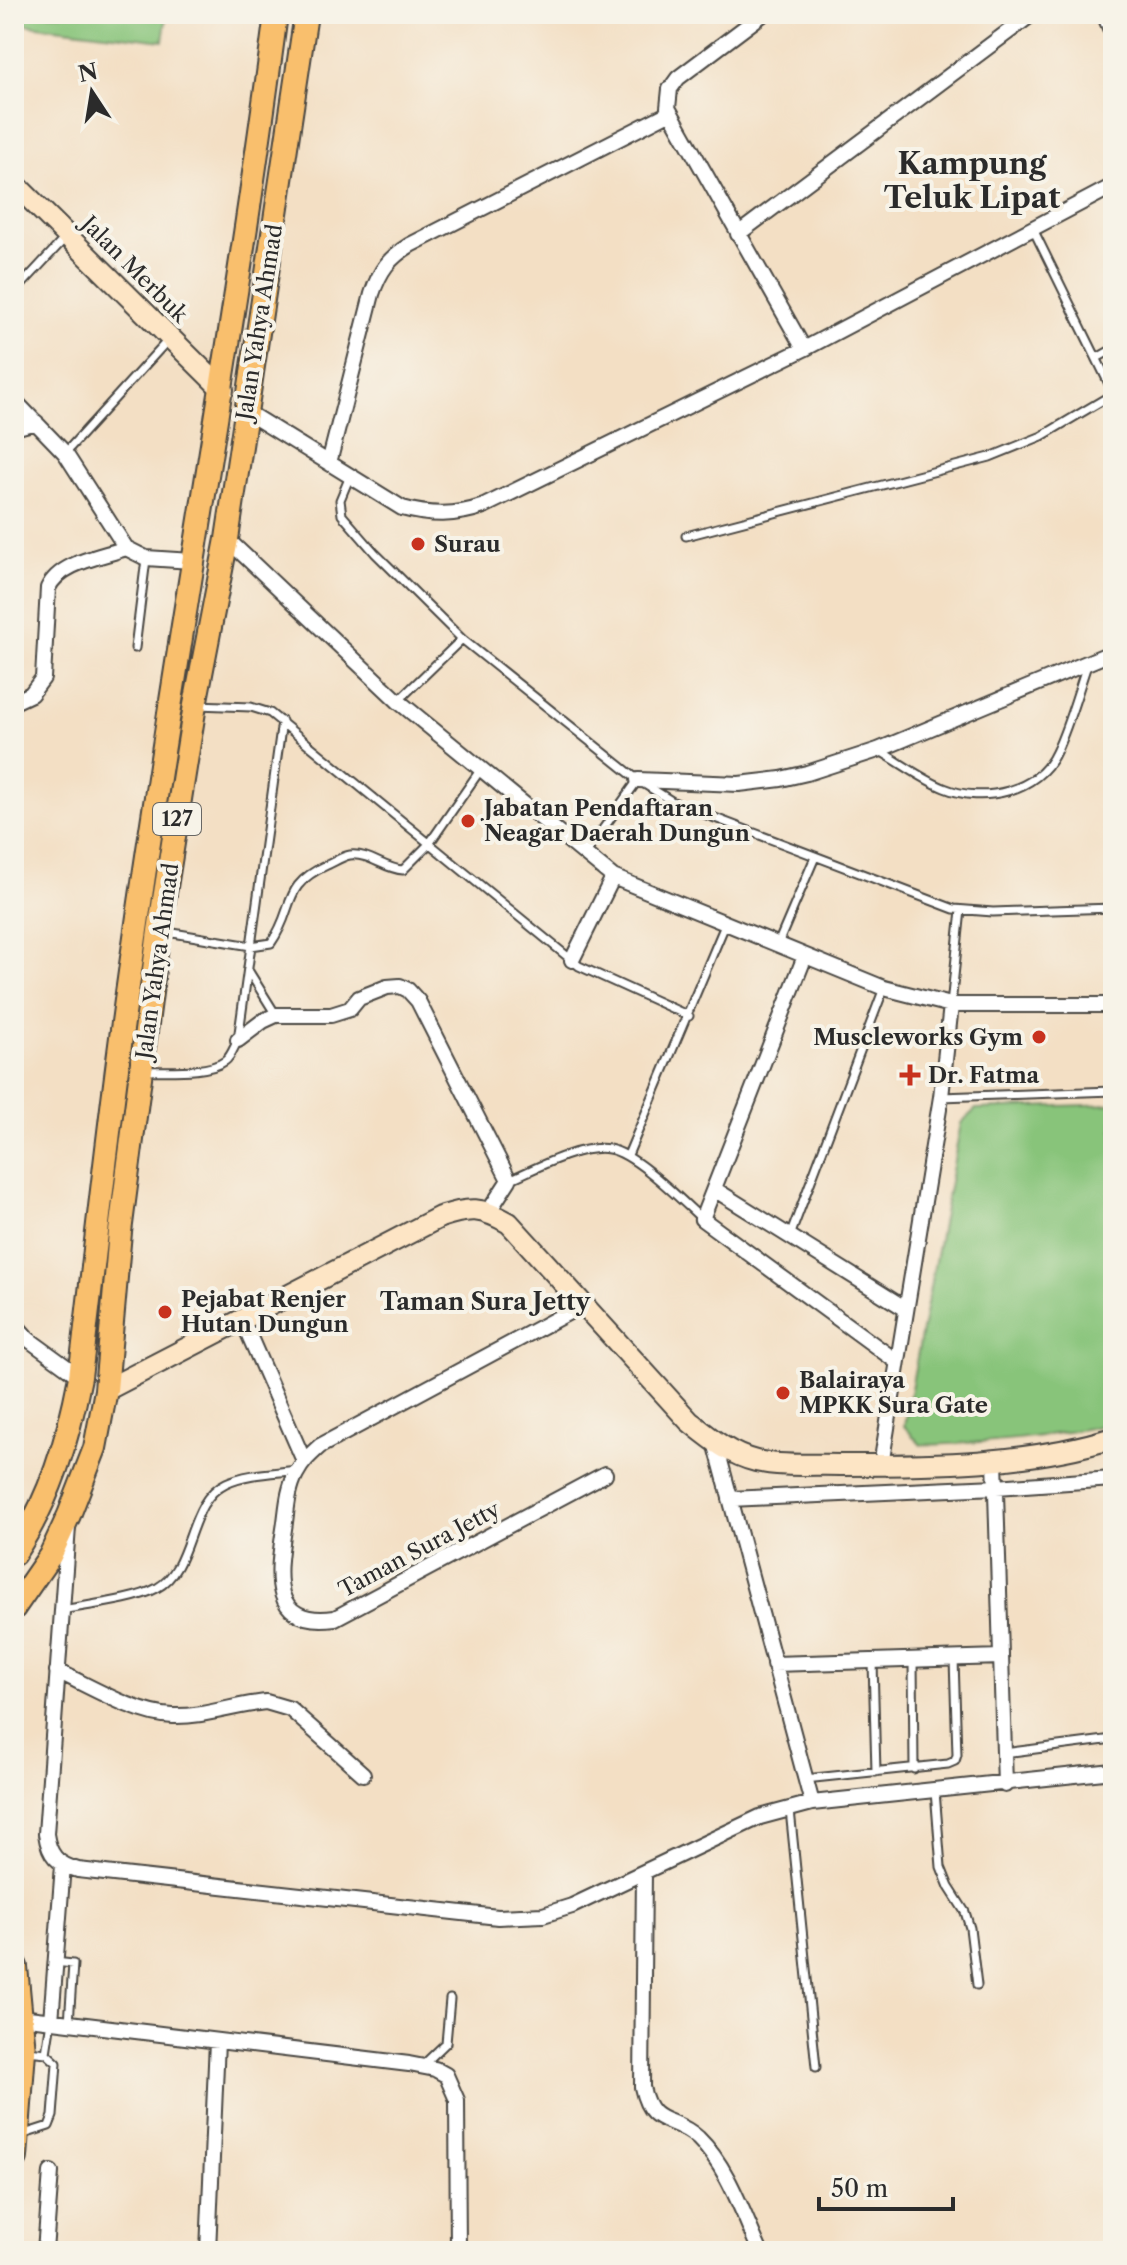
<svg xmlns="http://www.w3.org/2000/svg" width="1127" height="2265" viewBox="0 0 1127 2265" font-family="'Libre Caslon Text',serif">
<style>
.green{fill:#88c47a;stroke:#5a7852;stroke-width:2}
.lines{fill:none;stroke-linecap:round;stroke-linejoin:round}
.lane-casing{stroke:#494642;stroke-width:11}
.street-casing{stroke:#494642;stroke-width:18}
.secondary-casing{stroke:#494642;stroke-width:24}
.primary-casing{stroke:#494642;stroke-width:26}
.highway-casing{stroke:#494642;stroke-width:30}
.lane{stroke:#fff;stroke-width:7}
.street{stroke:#fff;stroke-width:14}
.secondary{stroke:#fde5c5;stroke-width:20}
.primary{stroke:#f9bf6d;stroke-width:22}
.highway{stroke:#f9bf6d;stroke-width:26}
.poi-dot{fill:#c8321e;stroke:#f7f3e8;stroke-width:3}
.labels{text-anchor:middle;stroke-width:8;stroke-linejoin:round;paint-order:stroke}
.shield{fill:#f7f3e8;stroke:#686764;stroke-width:2}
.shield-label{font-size:20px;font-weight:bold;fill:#2b2b2b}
.street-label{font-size:22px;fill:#2b2b2b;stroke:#f7f3e8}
.poi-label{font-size:22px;font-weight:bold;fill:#2b2b2b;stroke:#f7f3e8;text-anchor:start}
.neighbourhood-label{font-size:24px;font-weight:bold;fill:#2b2b2b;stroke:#f7f3e8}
.district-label{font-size:30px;font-weight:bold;fill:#2b2b2b;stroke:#f7f3e8}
</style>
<rect width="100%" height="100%" fill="#f7f3e8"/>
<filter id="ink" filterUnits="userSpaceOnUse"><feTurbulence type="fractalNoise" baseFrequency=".0125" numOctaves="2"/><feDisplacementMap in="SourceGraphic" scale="16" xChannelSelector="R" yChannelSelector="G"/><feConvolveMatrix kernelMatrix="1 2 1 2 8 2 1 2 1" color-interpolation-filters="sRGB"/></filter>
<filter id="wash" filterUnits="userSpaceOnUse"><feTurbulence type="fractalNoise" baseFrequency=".006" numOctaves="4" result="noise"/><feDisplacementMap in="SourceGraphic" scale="32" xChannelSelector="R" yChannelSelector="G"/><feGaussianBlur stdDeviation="1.8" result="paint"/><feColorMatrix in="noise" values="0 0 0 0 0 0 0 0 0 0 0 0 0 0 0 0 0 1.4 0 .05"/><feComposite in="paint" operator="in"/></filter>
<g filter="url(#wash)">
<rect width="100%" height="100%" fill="#f3dfc4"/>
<path class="green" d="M14,14H167L163,41L14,23Z
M1113,1104V1423C1047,1438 988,1443 921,1445L904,1426L961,1123L976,1109Z"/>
</g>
<g filter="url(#ink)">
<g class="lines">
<g class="lane-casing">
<path id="lane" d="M1033,229L1113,392
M14,293L66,237
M1097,358L1113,349
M65,453L169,339
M350,476L340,500L342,515L375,553L462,639L638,780L673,802L954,909L993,912L1113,908
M686,536L990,457L1042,436L1113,394
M135,648L146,559
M398,701L462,639
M197,705L251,707L270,713L579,966L689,1016
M880,751C901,763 922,779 944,788C983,804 1038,792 1056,752C1069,725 1077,694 1087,665
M585,854L638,780
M161,931L251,946L271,943C296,908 280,886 327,865C334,862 343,856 350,855C370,853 384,869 403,870L429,844L481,769
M777,946L815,857
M248,970L276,1015
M951,1005L961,910
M144,1071C165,1070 208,1074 225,1061C231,1057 234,1047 238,1040L282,721
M941,1097L1113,1091
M628,1155L725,925
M509,1180C535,1169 580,1144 609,1149C635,1153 681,1200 702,1219
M790,1236L884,988
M62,1610C87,1605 136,1600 157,1588C194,1568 186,1502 226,1483C247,1473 276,1473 298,1470
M913,1660L914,1769
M873,1662L876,1772
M1004,1753L1113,1739
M805,1779L948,1764L955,1761L957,1755L954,1659
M935,1791L941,1867L949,1887L965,1912L970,1928L977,1985
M790,1810L816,2067
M55,1962L73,1964L69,2023
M46,2053L51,2021
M422,2066L446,2043L450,1999
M21,2135L49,2126L53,2116L57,2063L46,2053L28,2051"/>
</g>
<g class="street-casing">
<path id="street" d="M763,14L678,78L670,89L668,108L804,349
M1104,14L1113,35
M738,234L1032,14
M14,400L65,453L126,548L146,558L192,561
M245,411L402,508C431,516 455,516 484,506L804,349L1113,186
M14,428L36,422
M329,463L372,294C380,270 389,258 410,245L669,113
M227,539L398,701L613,877L884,988L951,1005H1113
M14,702L31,694L43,678L48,588C60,562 101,557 126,548
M638,780L739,784L781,779L807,773L878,750L1113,652
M805,956L702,1219L896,1361
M572,960L613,877
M238,1040L263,1021L276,1015H331L350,1009L359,998L387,987L400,986L408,990L418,1001L509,1180L489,1211
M714,1189L906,1309
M584,1304L320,1446C310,1455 302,1462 296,1474C287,1491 287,1511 284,1529C277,1574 269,1627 335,1618L605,1474
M242,1319L304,1461
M14,1323L28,1339L80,1377
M715,1442L812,1803
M995,1460L1005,1785
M881,1465L941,1097L951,1005
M730,1499L996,1487L1113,1479
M68,1527L46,1834C49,1855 57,1864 78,1870L498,1917L543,1915L572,1906L760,1817L812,1803L1113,1771
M774,1664L1001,1657
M57,1671C90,1686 137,1715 173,1716C204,1717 235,1705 266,1702L290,1709L363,1774
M644,1872L642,2087C651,2129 672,2114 698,2138C728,2167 743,2214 760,2251
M20,2017L409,2064L435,2069L446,2075L457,2100L458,2251
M51,2021L63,1865
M45,2251L51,2172
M208,2251L217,2041"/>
</g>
<g class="secondary-casing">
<path id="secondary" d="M14,183L223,390
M106,1390L440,1217C470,1207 481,1207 509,1223L689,1421C709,1437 730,1455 756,1461C783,1467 814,1464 841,1465C932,1465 1026,1465 1113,1438"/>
</g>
<g class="primary-casing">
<path id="primary" d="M14,1554C50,1500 68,1440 80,1377C96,1245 110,1111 129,979C174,657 234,337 276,14
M14,1608L50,1556L69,1515L95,1448L106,1390L120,1232L159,931L195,705L227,539L306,14"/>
</g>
<g class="highway-casing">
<path id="highway" d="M14,1967L22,2051L14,2157"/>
</g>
<use href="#lane" class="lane"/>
<use href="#street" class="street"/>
<use href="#secondary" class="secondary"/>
<use href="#primary" class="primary"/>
<use href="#highway" class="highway"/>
</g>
</g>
<g class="poi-dot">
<circle cx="418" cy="544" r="8"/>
<circle cx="468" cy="821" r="8"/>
<circle cx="1039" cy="1037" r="8"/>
<path d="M906 1063h8v8h8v8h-8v8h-8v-8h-8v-8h8z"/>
<circle cx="165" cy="1312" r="8"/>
<circle cx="783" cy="1393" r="8"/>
</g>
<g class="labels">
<rect class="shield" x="153" y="803" width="48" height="32" rx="6"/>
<g class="shield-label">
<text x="177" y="826">127</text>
</g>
<g class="street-label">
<text transform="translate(135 269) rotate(45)" y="8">Jalan Merbuk</text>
<text transform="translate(259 322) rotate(-81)" y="8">Jalan Yahya Ahmad</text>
<text transform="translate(157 961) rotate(-82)" y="8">Jalan Yahya Ahmad</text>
<text transform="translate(419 1549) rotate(-28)" y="8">Taman Sura Jetty</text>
</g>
<g class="poi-label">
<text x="434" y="552">Surau</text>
<text x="484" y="816">Jabatan Pendaftaran<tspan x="484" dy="25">Neagar Daerah Dungun</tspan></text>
<text x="1023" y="1045" text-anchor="end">Muscleworks Gym</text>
<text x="928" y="1083">Dr. Fatma</text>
<text x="181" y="1307">Pejabat Renjer<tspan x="181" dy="25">Hutan Dungun</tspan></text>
<text x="799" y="1388">Balairaya<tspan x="799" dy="25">MPKK Sura Gate</tspan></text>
</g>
<g class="neighbourhood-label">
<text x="485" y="1310">Taman Sura Jetty</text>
</g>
<g class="district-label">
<text x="972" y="174">Kampung<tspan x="972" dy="34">Teluk Lipat</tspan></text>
</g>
</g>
<rect width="1127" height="2265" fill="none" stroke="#f7f3e8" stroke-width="48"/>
<g transform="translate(92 92) rotate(348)" stroke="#f7f3e8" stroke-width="6" paint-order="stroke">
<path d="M0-6L14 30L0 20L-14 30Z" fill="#2b2b2b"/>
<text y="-12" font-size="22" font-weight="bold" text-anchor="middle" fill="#2b2b2b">N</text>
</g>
<path d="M819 2197v12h134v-12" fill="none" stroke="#2b2b2b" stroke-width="4"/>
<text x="831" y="2197" font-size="24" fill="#2b2b2b" stroke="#f7f3e8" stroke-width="6" paint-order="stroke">50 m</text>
</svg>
